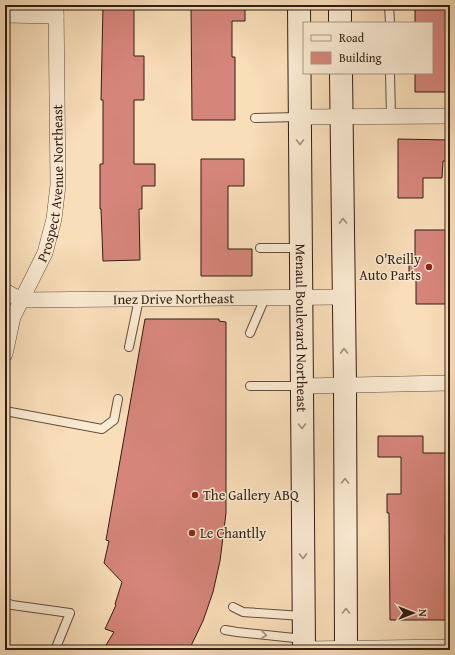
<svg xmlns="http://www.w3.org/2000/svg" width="455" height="655" viewBox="0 0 455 655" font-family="'Gentium Book Plus',serif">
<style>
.building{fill:#d6857a;stroke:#311e12}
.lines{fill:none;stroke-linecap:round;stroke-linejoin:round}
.service-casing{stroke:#634e3c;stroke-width:10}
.minor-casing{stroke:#634e3c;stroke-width:16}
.secondary-casing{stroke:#311e12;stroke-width:24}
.service{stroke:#faead2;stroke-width:8}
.minor{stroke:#faead2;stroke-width:15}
.secondary{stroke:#faead2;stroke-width:22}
.oneway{stroke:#a08e7c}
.poi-dot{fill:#8f2418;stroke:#faead2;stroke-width:1.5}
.labels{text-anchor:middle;stroke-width:3;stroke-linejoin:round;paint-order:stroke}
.street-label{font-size:14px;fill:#311e12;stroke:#faead2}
.poi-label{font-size:14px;fill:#311e12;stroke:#faead2;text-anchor:start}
</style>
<rect width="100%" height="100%" fill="#f8deb9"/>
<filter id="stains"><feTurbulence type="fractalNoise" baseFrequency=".005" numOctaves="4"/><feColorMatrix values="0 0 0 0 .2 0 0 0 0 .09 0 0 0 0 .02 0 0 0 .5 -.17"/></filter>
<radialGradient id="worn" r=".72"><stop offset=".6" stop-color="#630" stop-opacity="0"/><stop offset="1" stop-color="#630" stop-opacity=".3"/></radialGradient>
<path class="building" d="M103,5H134V56H144V100H134V164H155V186H142V209H139L140,260L103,261L101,209H100V164H103V100H101Z
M191,5H245V21H232V57H235V120H192Z
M415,5H450V92H415V73H432V23H415Z
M398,139L450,140V161H443L442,178H423V198H398Z
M201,159H244V186H228V249H252V276H201Z
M415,230H450V304H416V278H409V256H415Z
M145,319H219V321L226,322V513L220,561L213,592L203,621L189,650H103L114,632L105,629L116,605L115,604L122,582L104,563L109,541L106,540Z
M378,436H423V453H450V535H445L446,593H450V620H390L389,513H387V494H401V457H378Z"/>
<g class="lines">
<g class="service-casing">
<path id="service" d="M389,5L390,23
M390,73L391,117
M255,118L299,117
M260,248H299
M250,333L265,298
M129,347L139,299
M250,386H301
M5,411L102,429L114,420L118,399
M5,602L12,605L70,613L55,650
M233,607L243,612L303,616
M225,630L237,632L304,639"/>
</g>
<g class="minor-casing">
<g id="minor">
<path d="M5,15L56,16"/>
<path d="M300,117L450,116"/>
<path id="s1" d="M5,291L21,300L344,297"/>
<path id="s2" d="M5,354L13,317L45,253L54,219L58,185L56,5"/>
<path d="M302,386L450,383"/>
<path d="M304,649L450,647"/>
</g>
</g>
<g class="secondary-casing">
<g id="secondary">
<path id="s3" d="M299,5L304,650"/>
<path d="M340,5V23"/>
<path d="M341,73L345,384L346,650"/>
</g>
</g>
<use href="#service" class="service"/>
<use href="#minor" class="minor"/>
<use href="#secondary" class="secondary"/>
</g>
<defs><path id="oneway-chevron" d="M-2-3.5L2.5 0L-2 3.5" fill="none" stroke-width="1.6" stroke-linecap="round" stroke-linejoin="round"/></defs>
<g class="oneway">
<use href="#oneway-chevron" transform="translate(300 142) rotate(90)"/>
<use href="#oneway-chevron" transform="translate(343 221) rotate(-91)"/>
<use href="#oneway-chevron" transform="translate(344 351) rotate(-91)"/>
<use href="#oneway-chevron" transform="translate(302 426) rotate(89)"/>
<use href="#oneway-chevron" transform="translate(345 481) rotate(-90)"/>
<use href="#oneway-chevron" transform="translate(303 556) rotate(89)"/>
<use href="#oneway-chevron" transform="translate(346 611) rotate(-90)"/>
<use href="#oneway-chevron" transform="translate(264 635) rotate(6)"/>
</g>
<g class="poi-dot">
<circle cx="429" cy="267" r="4"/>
<circle cx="195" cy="495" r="4"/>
<circle cx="192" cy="533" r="4"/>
</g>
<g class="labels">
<g class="street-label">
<text dy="5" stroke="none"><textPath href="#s2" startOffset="180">Prospect Avenue Northeast</textPath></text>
<text dy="5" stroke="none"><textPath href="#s1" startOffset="171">Inez Drive Northeast</textPath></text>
<text dy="5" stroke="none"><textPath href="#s3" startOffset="323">Menaul Boulevard Northeast</textPath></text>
</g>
<g class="poi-label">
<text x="421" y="264" text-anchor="end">O'Reilly<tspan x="421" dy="16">Auto Parts</tspan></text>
<text x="203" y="500">The Gallery ABQ</text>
<text x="200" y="538">Le Chantlly</text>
</g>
</g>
<rect width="455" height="655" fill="none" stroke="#f8deb9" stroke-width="20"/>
<rect x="6" y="6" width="443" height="643" fill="none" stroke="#311e12" stroke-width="2"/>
<rect x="10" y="10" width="435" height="635" fill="none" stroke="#311e12"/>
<rect x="303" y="22" width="130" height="52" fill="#faead2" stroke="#aa9885"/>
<rect x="311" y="35" width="20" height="6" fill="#faead2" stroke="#aa9885"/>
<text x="339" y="42" font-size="12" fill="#311e12">Road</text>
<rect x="311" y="52" width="20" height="12" fill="#d6857a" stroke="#aa9885"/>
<text x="339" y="62" font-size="12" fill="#311e12">Building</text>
<g transform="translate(413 613) rotate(90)" stroke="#faead2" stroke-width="3" paint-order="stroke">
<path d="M0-3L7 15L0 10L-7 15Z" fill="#311e12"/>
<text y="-6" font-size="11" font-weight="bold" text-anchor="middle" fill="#311e12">N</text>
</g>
<rect width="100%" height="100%" filter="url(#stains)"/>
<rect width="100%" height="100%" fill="url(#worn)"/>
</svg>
